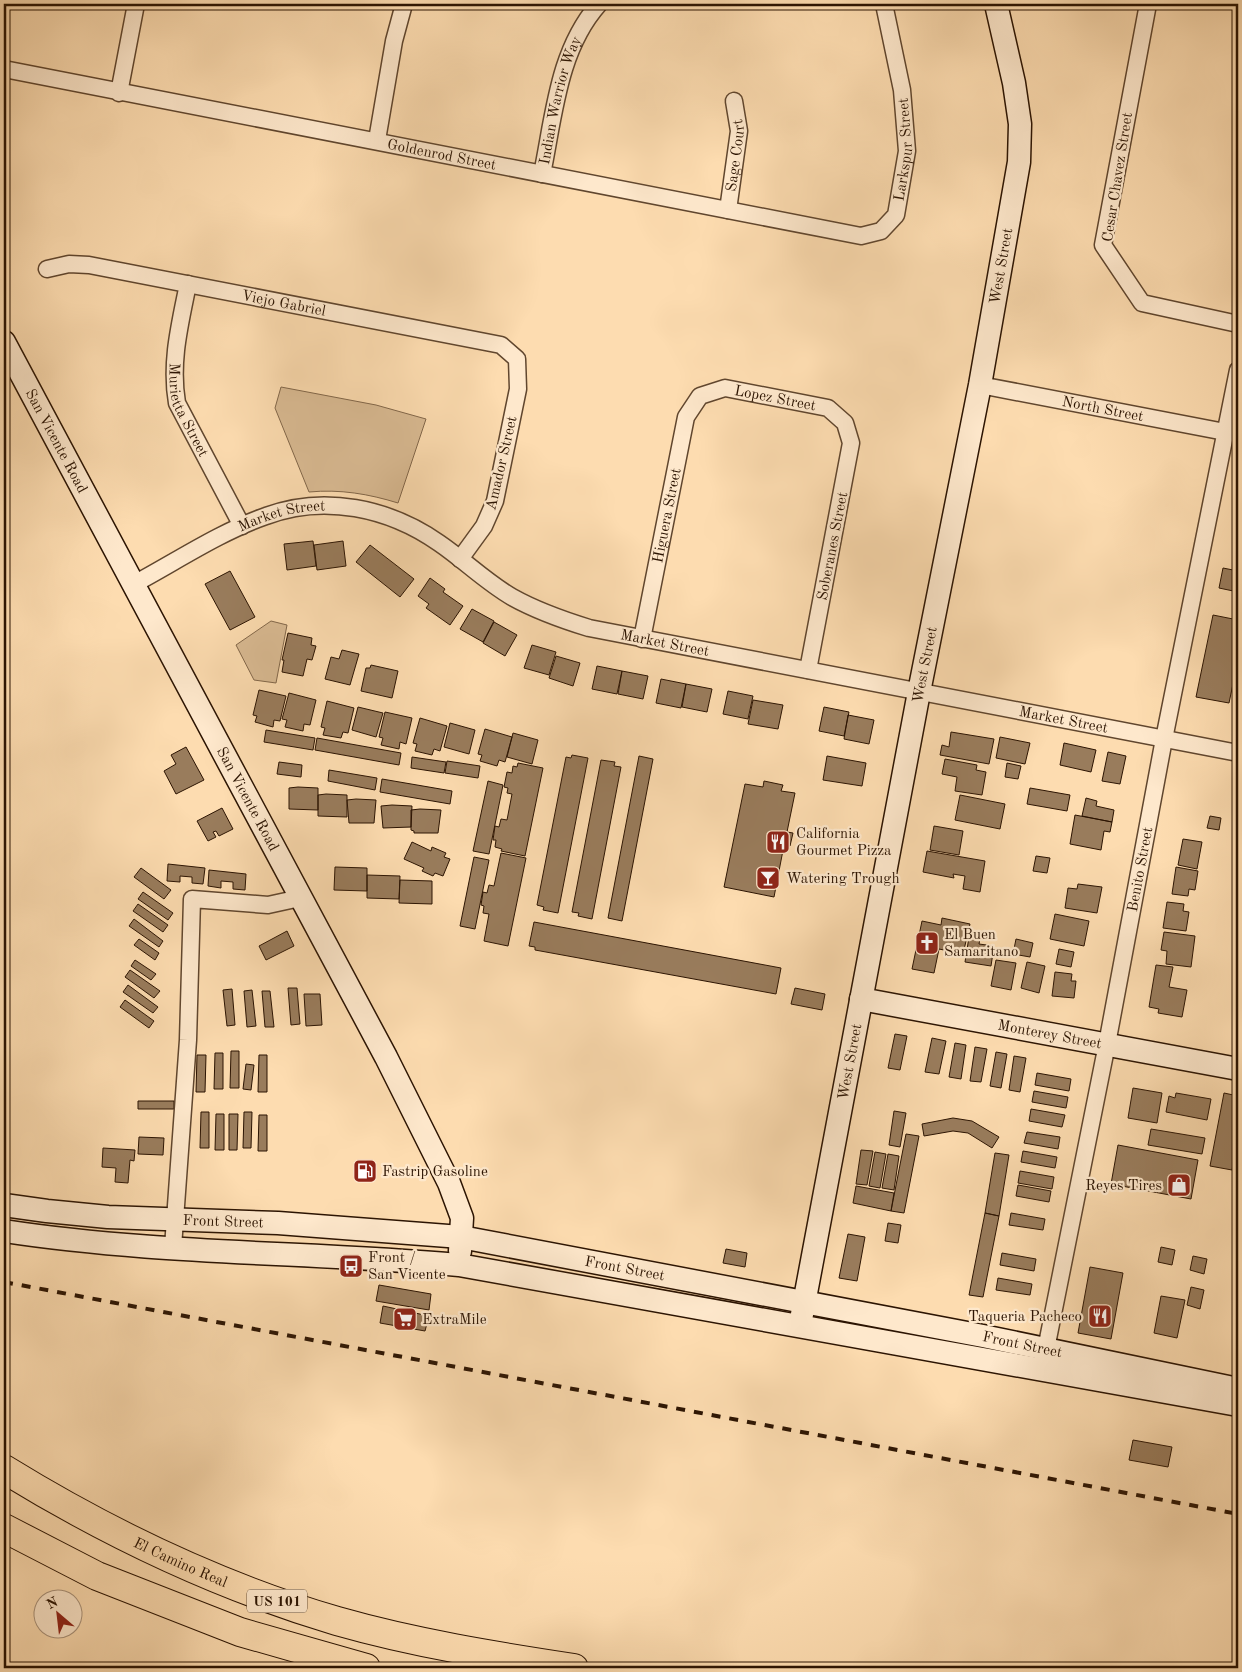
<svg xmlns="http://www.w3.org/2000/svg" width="1242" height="1672" viewBox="0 0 1242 1672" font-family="'Old Standard TT',serif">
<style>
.green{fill:#d9ba92;stroke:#82674a}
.building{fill:#997c5c;stroke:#2c1402}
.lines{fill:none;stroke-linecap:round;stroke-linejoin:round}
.street-casing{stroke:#60462e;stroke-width:19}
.secondary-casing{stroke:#2c1402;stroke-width:25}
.highway-casing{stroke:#2c1402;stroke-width:30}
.street{stroke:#fee8cc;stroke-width:16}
.secondary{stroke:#fee8cc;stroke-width:22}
.highway{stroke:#fddcb0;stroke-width:28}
.rail{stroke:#2c1402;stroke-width:4;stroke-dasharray:9 9;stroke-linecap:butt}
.labels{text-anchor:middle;stroke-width:4.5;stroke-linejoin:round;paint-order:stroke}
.shield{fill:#fee8cc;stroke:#6b543f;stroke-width:1}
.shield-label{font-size:14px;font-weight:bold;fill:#2c1402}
.street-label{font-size:15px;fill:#2c1402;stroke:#fee8cc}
.poi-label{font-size:15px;fill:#2c1402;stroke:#fee8cc;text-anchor:start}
</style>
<rect width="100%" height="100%" fill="#fddcb0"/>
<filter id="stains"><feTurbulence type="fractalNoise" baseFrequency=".004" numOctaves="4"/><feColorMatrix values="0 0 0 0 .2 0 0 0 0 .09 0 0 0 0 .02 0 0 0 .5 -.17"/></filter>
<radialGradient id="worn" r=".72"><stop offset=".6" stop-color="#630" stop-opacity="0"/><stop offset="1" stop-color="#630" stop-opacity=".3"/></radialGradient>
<path class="green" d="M281,387L376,405L426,419L398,503C369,494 340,489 309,492L275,408Z
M271,621L287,625L276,683L254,680L236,645Z"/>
<path class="building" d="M1238,489V512L1234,511Z
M313,541L316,566L287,570L284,544Z
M343,541L346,566L317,570L314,545Z
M370,545L414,579L400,597L356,562Z
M1223,568L1238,571V592L1219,588Z
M230,571L255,617L230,630L205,584Z
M430,578L445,589L443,592L463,606L450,625L426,608L429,604L418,596Z
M472,609L494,621L483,642L460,629Z
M1213,615L1238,620V660L1229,703L1196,697Z
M494,622L517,635L505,656L483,643Z
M288,633L312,638L311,645L316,646L312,660L307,659L303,676L282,672L284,660H282Z
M532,645L556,652L549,675L524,668Z
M342,650L359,654L350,685L325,679L331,657L339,659Z
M556,656L580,663L573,686L549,678Z
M371,665L398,671L392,698L361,691L366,668H370Z
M597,666L622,671L617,694L592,689Z
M622,671L648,676L643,699L618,694Z
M661,679L686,684L681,708L656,703Z
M686,684L712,689L707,712L682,707Z
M259,690L286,696L280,721L274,720L273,727L255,722L257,716L253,715Z
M728,691L753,696L748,719L723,714Z
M289,693L316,700L310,725L304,724L303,731L285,727L287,720L282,719Z
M753,700L783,705L778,729L748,724Z
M327,701L354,708L348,733L343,732L341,738L323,735L325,728L321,727Z
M358,707L383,713L376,737L352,730Z
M824,707L849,712L844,736L819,731Z
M385,712L412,718L406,744L400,742L399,749L381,745L383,738L379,737Z
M848,715L874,720L869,744L844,739Z
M420,718L447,726L440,751L434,749L432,755L415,751L417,744L413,743Z
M450,723L475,730L469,754L444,747Z
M485,729L512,737L505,762L499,760L497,766L480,761L482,755L478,754Z
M266,730L315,738L313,750L264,742Z
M951,732L994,739L989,764L940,755L942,745L949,747Z
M513,733L538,740L532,764L507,757Z
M1000,737L1030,743L1025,764L996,758Z
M317,738L401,753L399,765L315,750Z
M1064,743L1096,750L1091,772L1060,765Z
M186,747L204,780L176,794L164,771L176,764L171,755Z
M1108,752L1126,756L1120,784L1102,781Z
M572,755L588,758L558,913L543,910L544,907L537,905L566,757L571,758Z
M639,756L653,759L622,921L608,918Z
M827,756L866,763L862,786L823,780Z
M412,757L446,762L444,773L411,768Z
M945,759L977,765L976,770L986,772L982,795L955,791L957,777L942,774Z
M601,760L615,762L614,766L621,767L592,919L578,916L579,913L572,912Z
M447,761L480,766L478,778L445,773Z
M279,762L302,765L301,777L277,774Z
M518,763L543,768L525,856L501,851L502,849L495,847L496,840H493L495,826L499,827L501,819L507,820L512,794L507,793L508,788L504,787L507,772L512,773L513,766L517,767Z
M1007,763L1021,766L1018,779L1005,777Z
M329,770L377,778L375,790L328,781Z
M382,779L452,791L450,804L380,792Z
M488,781L503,785L489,854L473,851Z
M764,781L783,785L781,791L795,793L787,832L793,833L790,846L784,845L774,897L724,887L745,784L763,787Z
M298,787L318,788V810L289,809V788Z
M1030,788L1070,795L1067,811L1027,804Z
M326,794L347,795V817L318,816V795Z
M960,795L1005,804L1000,829L955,820Z
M1086,798L1097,801L1096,806L1114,810L1112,822L1082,816Z
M356,799L376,800L374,823H349L347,800Z
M392,805L412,806L411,827L383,828L381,806Z
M222,808L233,829L219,836L216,831L213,832L216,837L208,841L197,821Z
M420,809L441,810L438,833H414V831L411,830V810Z
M1075,815L1112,822L1110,832L1104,831L1101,850L1070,844Z
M1210,816L1221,818L1219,830L1207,828Z
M934,826L963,831L959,855L930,850Z
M1183,839L1202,842L1197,869L1178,865Z
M412,842L431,851L432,847L446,853L444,857L450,859L443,876L435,873L433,876L422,871L424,868L404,859Z
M927,851L985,861L980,892L963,889L965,876L953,874L954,878L923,872Z
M501,853L526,858L508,946L484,941L489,914L483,913L484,906L481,905L483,892L487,893L489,885L494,886Z
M1036,856L1050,858L1047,873L1033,871Z
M474,857L489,860L475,929L460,926Z
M168,864L205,868L203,884L192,883V877L180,876V882L167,881Z
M335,867L367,868V891L334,890Z
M1176,867L1198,871L1195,890L1189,889L1188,896L1172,894Z
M141,868L171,890L164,899L134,877Z
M209,870L246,874L245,890L233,889V882L221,881V888L208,886Z
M367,875L400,876L399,899L367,898Z
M400,880L432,881V904L399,903Z
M1078,884L1102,887L1097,913L1065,908L1068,888L1077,889Z
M143,892L173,913L168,920L138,899Z
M1167,902L1184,904L1183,911L1189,912L1186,931L1163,928Z
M138,904L168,925L163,932L133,911Z
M1055,914L1089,921L1084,946L1050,939Z
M942,918L970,924L963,954L939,949L934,973L912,969L922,921L941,925Z
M134,919L163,941L159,947L129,926Z
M534,922L781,968L776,994L535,950V947L529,946Z
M287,931L294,946L266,960L259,946Z
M1164,932L1195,936L1191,967L1166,964L1167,951L1161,950Z
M969,937L980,939L979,944L994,946L991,966L965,962Z
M139,939L159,953L155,960L134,945Z
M1016,939L1033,943L1030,957L1013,954Z
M1059,949L1074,952L1071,967L1056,964Z
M135,960L156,974L151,980L131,966Z
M996,960L1016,963L1011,990L991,986Z
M1027,962L1045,966L1039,993L1021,988Z
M1156,965L1173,967L1169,987L1187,990L1182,1017L1158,1013L1159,1009L1149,1007Z
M130,970L160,991L154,998L125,977Z
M1055,972L1072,974L1071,981H1076L1074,998L1052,996Z
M128,985L158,1007L153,1013L123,992Z
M288,988H297L300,1024L291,1025Z
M795,988L825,994L822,1010L791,1004Z
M232,989L235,1025L227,1026L223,990Z
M252,990L256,1026L247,1027L244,991Z
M262,991H270L274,1027H265Z
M304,994H320L322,1025L306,1026Z
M125,1000L154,1021L149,1028L120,1007Z
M895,1034L907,1036L900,1070L888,1068Z
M932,1038L946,1041L939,1074L925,1072Z
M955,1043L966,1045L961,1079L949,1077Z
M975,1047L987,1049L981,1082L970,1081Z
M231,1051H239V1088H230Z
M996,1052L1007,1054L1001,1088L990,1086Z
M215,1053H223V1089H214Z
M197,1055H206L205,1092H196Z
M259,1055H267V1092H258Z
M1014,1056L1026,1058L1020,1092L1009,1090Z
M246,1064L254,1065L251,1090L243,1089Z
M1037,1073L1071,1079L1069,1091L1035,1085Z
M1133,1088L1162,1093L1157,1123L1128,1118Z
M1034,1091L1068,1097L1066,1108L1032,1102Z
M1176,1093L1211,1099L1207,1120L1166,1112L1169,1096L1175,1098Z
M1224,1093L1238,1096V1135L1232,1170L1210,1166Z
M138,1101H174V1109H138Z
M1031,1109L1065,1115L1062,1127L1029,1121Z
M894,1111L906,1113L900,1147L889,1145Z
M201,1112H209V1148H200Z
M244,1112H252L251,1148H243Z
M216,1114H224V1150H215Z
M229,1114H238L237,1150H229Z
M259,1115H267V1151H258Z
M953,1118L972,1121L999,1137L992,1148L968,1133L953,1131L924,1136L922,1124Z
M1151,1129L1205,1138L1202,1154L1148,1145Z
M1027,1132L1060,1137L1058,1149L1024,1143Z
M906,1134L919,1136L904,1213L891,1211Z
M139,1137L164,1138L163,1155L138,1154Z
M1118,1145L1198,1160L1191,1199L1111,1184Z
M103,1148L135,1150L134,1161L130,1160L128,1183L115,1182L116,1168L102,1167Z
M861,1150L873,1151L867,1185L856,1184Z
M1023,1151L1057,1157L1055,1168L1021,1162Z
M875,1152L886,1154L880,1188L869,1186Z
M995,1153L1009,1155L999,1216L985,1213Z
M888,1154L899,1156L894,1190L882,1188Z
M1020,1171L1054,1177L1052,1189L1018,1183Z
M1018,1185L1051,1191L1049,1202L1016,1196Z
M856,1186L894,1193L891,1211L853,1203Z
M985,1213L999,1216L983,1297L969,1295Z
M1011,1213L1045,1219L1043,1230L1009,1225Z
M888,1223L901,1225L898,1243L885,1241Z
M848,1234L865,1237L857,1281L839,1278Z
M1161,1247L1175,1250L1172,1265L1158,1262Z
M726,1249L747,1253L745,1267L723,1263Z
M1002,1253L1036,1259L1034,1271L1000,1265Z
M1193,1256L1207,1259L1204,1274L1190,1270Z
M1090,1267L1123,1273L1111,1339L1078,1333Z
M998,1278L1032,1284L1030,1295L996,1290Z
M379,1285L431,1294L429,1310L376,1301Z
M1191,1287L1204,1290L1200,1309L1187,1305Z
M1161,1296L1185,1300L1177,1338L1154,1333Z
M383,1306L429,1316L425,1331L380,1323Z
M1133,1440L1172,1447L1168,1467L1129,1460Z"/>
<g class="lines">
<g class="street-casing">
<g id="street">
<path d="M1148,4L1103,245L1142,303L1238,324"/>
<path id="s1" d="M4,69L861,236L881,231L896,215L907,151L902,90L884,4"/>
<path d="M119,93L136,4"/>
<path d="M377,140L394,41L404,4"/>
<path id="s2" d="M542,174C554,116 558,50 599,4"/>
<path id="s3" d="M728,210L739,131L734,101"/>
<path id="s4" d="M47,269L69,264L89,265L501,345L517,359L518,389L495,501L484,526L460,559"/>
<path id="s5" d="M188,284C180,324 170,362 177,403L242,526"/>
<path id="s6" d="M980,385L1225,432"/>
<path id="s7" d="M134,584C177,561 220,532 266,516C324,494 389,508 439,543C464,560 486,582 512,597C537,611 563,620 589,628L1238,753"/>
<path id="s8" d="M642,639L686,417L700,396L725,388L828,408L845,423L851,443L808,670"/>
<path d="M173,1247L188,1040L192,899L268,905L300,898"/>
<path id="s9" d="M1044,1359L1107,1044L1164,739L1238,370"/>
</g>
</g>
<g class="secondary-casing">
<g id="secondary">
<path id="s10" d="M4,342L386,1057L449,1183L462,1218L460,1251"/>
<path id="s11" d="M861,999L1238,1069"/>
<path id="s12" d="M4,1205L47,1211L108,1217L278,1223L461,1237L983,1336L1238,1389"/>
<path d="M4,1231C154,1254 307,1252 459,1265L1238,1405"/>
<path id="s13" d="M800,1325L919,692L980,385L1019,162L1020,124L1014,83L996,4"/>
</g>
</g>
<g class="highway-casing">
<g id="highway">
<path id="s14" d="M4,1469C108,1533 218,1586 337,1621C414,1643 495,1656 574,1668"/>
<path d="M4,1528L97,1576L240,1632L366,1668"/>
</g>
</g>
<use href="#street" class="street"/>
<use href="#secondary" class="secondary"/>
<use href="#highway" class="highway"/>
<path class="rail" d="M4,1282L1238,1514"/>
</g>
<defs>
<g id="restaurant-square" transform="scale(1.25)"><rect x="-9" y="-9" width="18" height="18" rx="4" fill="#8f2418" stroke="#fee8cc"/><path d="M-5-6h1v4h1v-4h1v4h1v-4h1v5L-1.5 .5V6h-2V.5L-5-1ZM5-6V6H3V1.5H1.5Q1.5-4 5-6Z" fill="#fff"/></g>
<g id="bar-square" transform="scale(1.25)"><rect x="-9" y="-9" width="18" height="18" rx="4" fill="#8f2418" stroke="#fee8cc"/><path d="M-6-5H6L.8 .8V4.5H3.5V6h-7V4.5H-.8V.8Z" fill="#fff"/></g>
<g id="church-square" transform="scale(1.25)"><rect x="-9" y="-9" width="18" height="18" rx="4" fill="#8f2418" stroke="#fee8cc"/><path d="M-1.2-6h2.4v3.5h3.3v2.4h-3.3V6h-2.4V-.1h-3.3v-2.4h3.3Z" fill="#fff"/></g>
<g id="fuel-square" transform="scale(1.25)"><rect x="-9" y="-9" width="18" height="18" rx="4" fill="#8f2418" stroke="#fee8cc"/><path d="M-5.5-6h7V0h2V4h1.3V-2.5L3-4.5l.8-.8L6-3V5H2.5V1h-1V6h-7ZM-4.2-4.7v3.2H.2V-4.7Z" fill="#fff"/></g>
<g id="shop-square" transform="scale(1.25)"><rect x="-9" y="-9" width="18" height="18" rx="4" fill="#8f2418" stroke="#fee8cc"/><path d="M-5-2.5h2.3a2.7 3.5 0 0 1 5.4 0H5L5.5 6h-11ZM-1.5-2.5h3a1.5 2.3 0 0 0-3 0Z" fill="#fff"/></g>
<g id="bus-square" transform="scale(1.25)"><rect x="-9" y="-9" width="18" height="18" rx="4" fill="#8f2418" stroke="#fee8cc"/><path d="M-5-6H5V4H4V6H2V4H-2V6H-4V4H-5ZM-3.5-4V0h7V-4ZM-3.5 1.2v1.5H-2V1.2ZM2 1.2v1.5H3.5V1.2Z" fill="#fff"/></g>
<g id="supermarket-square" transform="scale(1.25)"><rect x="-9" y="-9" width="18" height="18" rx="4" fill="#8f2418" stroke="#fee8cc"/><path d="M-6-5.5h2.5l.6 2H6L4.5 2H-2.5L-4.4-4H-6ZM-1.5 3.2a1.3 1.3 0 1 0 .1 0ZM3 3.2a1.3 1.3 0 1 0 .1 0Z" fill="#fff"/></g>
</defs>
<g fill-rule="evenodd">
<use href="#restaurant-square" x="778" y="842"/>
<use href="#bar-square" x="768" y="878"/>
<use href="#church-square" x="927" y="943"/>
<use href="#fuel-square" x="365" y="1171"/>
<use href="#shop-square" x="1179" y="1185"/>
<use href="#bus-square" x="351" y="1266"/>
<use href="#restaurant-square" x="1100" y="1316"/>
<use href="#supermarket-square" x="405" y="1319"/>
</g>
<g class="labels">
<rect class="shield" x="247" y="1589.5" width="60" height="23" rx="4"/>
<g class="shield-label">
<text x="277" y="1606">US 101</text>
</g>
<g class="street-label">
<text dy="5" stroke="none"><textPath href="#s2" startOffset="76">Indian Warrior Way</textPath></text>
<text dy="5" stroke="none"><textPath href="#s1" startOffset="982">Larkspur Street</textPath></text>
<text dy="5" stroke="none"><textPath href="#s1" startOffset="446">Goldenrod Street</textPath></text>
<text dy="5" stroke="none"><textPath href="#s3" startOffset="55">Sage Court</textPath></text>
<text transform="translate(1117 177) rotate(-81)" y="5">Cesar Chavez Street</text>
<text dy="5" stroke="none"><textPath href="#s13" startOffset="1078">West Street</textPath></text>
<text dy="5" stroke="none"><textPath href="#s4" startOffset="241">Viejo Gabriel</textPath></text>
<text dy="5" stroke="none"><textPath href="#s8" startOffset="329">Lopez Street</textPath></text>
<text dy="5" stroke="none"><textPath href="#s6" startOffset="125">North Street</textPath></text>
<text dy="5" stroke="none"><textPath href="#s5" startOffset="130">Murietta Street</textPath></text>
<text dy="5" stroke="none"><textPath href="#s10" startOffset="112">San Vicente Road</textPath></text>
<text transform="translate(501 463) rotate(-77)" y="5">Amador Street</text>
<text dy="5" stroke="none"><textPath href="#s8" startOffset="126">Higuera Street</textPath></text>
<text dy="5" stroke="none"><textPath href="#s7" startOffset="164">Market Street</textPath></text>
<text transform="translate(832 546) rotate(-79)" y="5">Soberanes Street</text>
<text dy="5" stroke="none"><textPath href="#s7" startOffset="582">Market Street</textPath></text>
<text dy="5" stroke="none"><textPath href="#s13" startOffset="672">West Street</textPath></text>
<text dy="5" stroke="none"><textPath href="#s7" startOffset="988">Market Street</textPath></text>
<text dy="5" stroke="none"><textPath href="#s10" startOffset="518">San Vicente Road</textPath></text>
<text dy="5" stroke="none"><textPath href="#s9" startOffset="499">Benito Street</textPath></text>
<text dy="5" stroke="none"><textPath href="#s11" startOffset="192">Monterey Street</textPath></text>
<text dy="5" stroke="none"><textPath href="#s13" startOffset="268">West Street</textPath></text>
<text dy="5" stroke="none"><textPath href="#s12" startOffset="220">Front Street</textPath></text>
<text dy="5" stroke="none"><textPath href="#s12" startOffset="625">Front Street</textPath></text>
<text dy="5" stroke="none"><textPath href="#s12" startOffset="1030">Front Street</textPath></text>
<text dy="5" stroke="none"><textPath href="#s14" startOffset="200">El Camino Real</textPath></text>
</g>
<g class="poi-label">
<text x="796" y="838">California<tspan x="796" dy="17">Gourmet Pizza</tspan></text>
<text x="786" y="883">Watering Trough</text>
<text x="944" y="939">El Buen<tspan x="944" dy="17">Samaritano</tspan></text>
<text x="382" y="1176">Fastrip Gasoline</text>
<text x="1162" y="1190" text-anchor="end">Reyes Tires</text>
<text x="368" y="1262">Front /<tspan x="368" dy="17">San Vicente</tspan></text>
<text x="1082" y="1321" text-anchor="end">Taqueria Pacheco</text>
<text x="422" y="1324">ExtraMile</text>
</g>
</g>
<rect width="1242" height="1672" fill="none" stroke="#fddcb0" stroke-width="20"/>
<rect x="5" y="5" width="1232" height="1662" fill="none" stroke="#2c1402" stroke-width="2.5"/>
<rect x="10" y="10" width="1222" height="1652" fill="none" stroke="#2c1402"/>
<g transform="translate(58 1614) rotate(332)"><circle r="24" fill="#fee8cc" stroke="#aa937b"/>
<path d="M0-4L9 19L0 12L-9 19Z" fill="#8f2418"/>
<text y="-8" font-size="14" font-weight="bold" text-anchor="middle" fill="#2c1402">N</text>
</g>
<rect width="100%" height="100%" filter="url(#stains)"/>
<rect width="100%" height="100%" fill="url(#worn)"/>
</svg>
